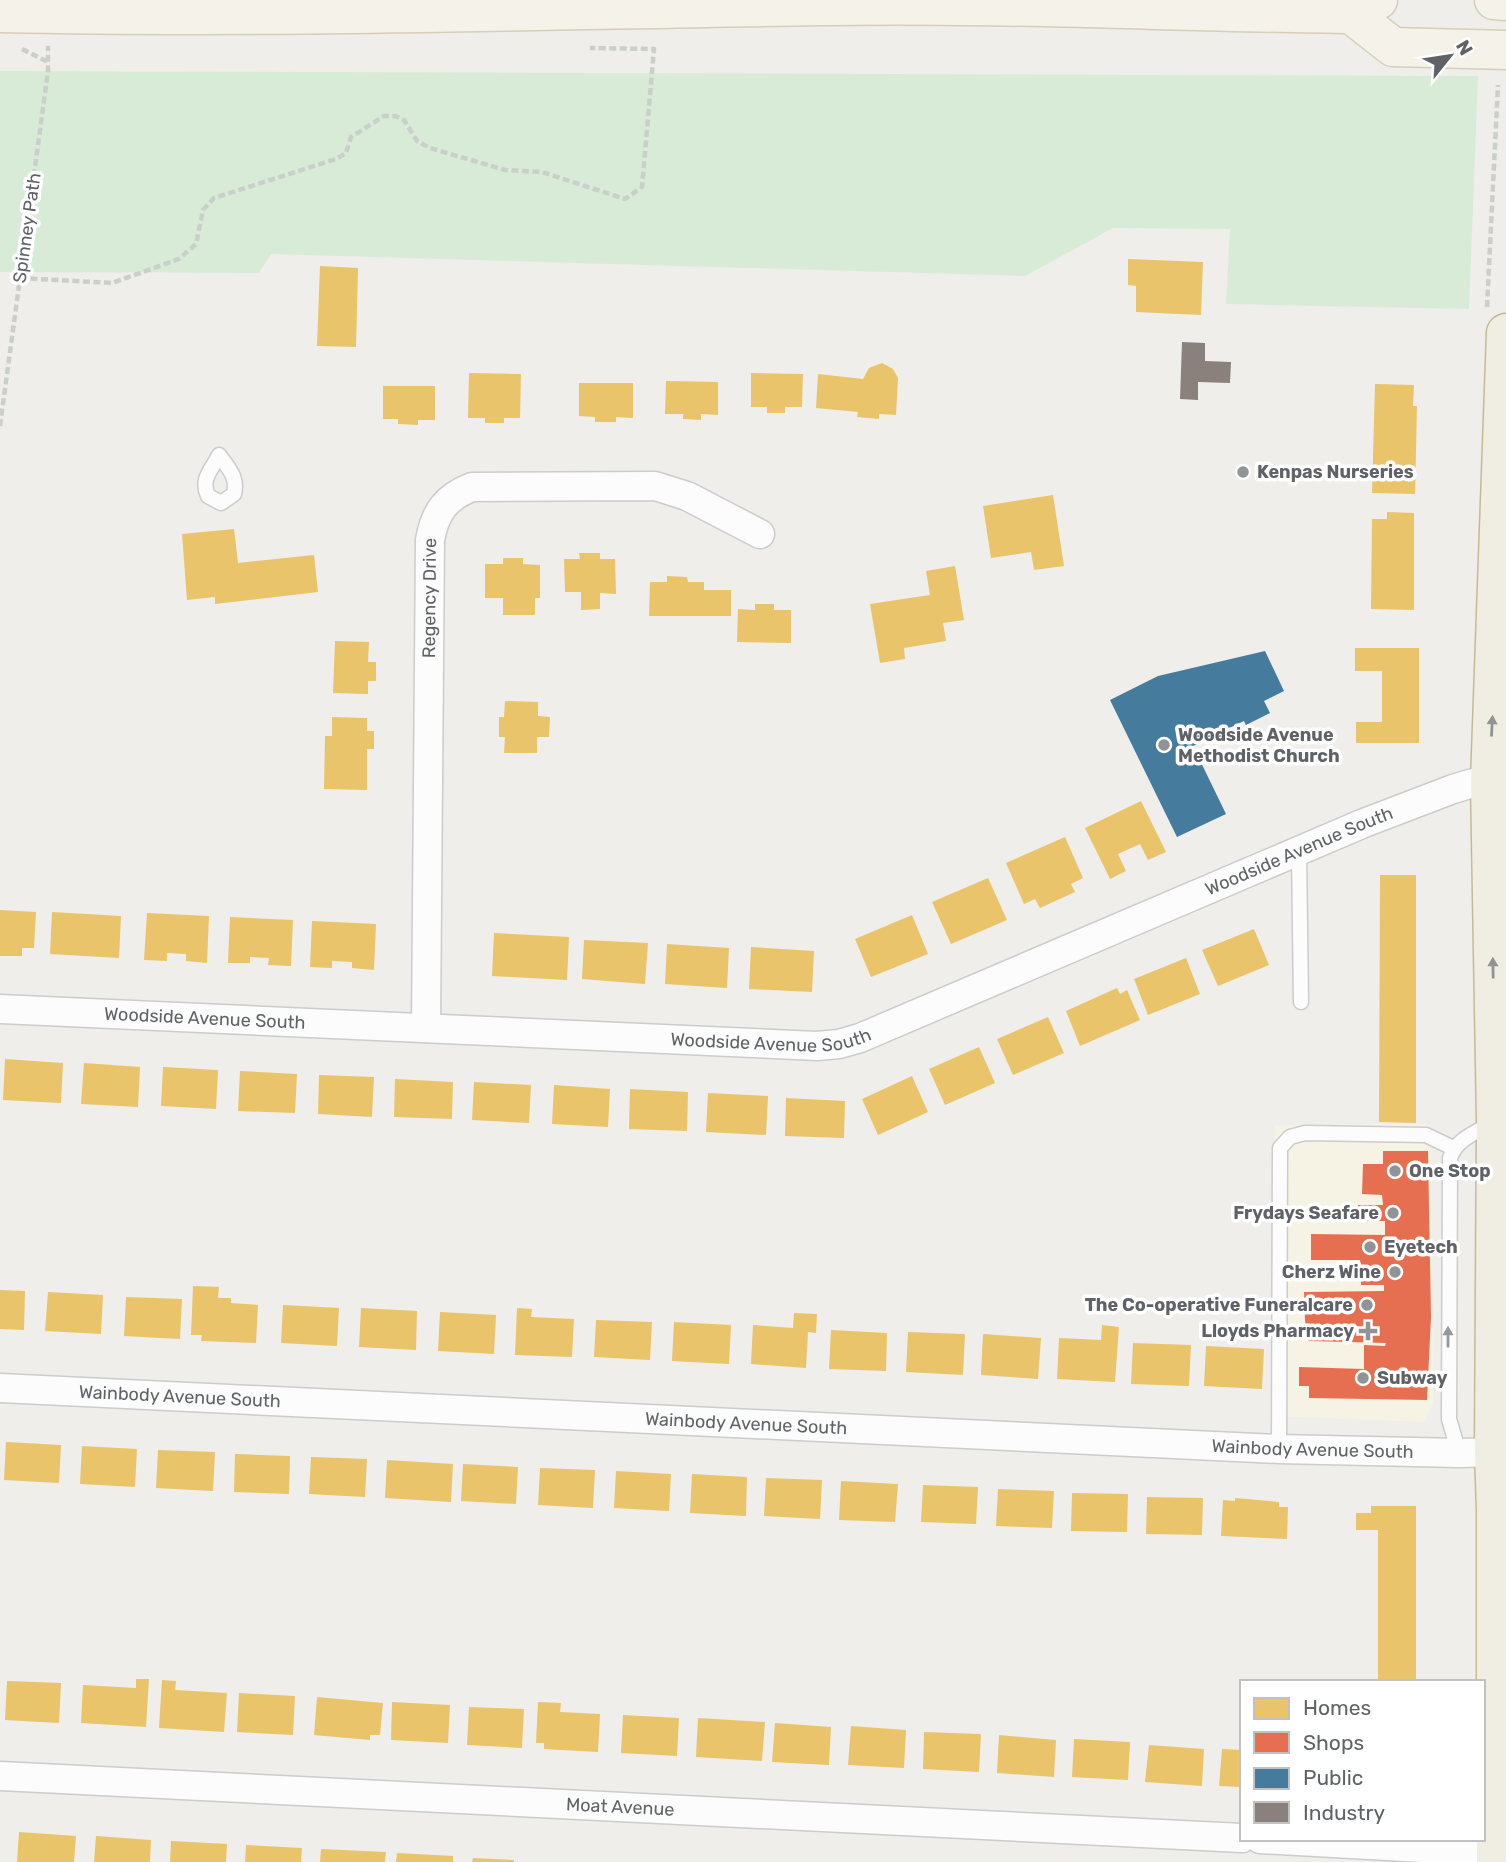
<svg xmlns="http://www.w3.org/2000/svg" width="1506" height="1862" viewBox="0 0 1506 1862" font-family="Rubik,sans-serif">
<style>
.commercial{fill:#f7f3e4}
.green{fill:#d8ebd6}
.homes{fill:#e9c46a}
.shops{fill:#e76f51}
.public{fill:#457b9d}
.industry{fill:#8a817c}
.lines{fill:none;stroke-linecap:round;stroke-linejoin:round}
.lane-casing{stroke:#cbcccc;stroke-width:17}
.street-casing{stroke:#cbcccc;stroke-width:31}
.primary-casing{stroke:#d7ceb8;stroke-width:41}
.highway-casing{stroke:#c8b996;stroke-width:41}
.path{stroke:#cacfcc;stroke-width:4.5;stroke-dasharray:7 3.5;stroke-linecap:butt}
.lane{stroke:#fdfcfc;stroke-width:14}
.street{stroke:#fdfcfc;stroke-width:28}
.primary{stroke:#f4f2e9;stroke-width:38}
.highway{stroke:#f0ede3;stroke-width:38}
.oneway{fill:#929393}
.oneway2{fill:#96999c}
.poi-dot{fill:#919496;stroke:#fff;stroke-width:2.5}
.labels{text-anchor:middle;stroke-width:7;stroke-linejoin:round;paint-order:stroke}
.street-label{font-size:18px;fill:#5f6368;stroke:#fff}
.poi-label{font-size:18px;font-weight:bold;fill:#5f6368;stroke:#fff;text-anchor:start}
</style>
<rect width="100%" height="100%" fill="#efeeea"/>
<path class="commercial" d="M1426,1124L1431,1155L1433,1403L1424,1422L1270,1416L1275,1125Z"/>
<path class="green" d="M0,71L1478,76L1469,309L1226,304L1230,229L1113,228L1025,276L271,254L259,273L0,272Z"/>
<path class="homes" d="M1128,259L1203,262L1201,315L1136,312V286L1128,285Z
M320,266L358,268L356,347L317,346Z
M882,363L893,369L898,378L896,415L879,414V419L857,417L858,412L816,408L818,374L863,379L869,368Z
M469,373L521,374L520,418H504V423H485V418H468Z
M751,373L803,374L802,407H785V413H767V407H751Z
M666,381L718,382V415L701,414V420L683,419V414H665Z
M579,383H633V418L616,417V422H595V417L579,416Z
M1375,384L1414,385L1413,406H1417L1415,494L1372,493Z
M383,386H435V420H418V425L398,424V419H383Z
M1053,495L1064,566L1034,570L1031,552L991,558L983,506Z
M1387,512L1414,513V610L1371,609L1372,519H1387Z
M234,529L238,563L314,555L318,592L215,604V597L187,600L182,534Z
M579,553H600V559H615L616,594L600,593V609L581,610V592H565L564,559H580Z
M503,558H523V564L540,565V598H535V615H503V598H485V564H503Z
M955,566L964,620L943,623L946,641L904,648L905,659L880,663L870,604L930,595L926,571Z
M667,576L687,577L688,582H704V590H731V616H649L650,582H667Z
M755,604H774V610H791V643L737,642L738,609L755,610Z
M335,641L369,642L368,662H376V681H368V694L333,693Z
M1355,648H1419V743H1356V722H1382V671H1355Z
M505,701L538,702V716L550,717L549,737H537V753H504L505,737H499V717H504Z
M332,717L367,718V731H374V749H367V790L324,789L325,736H332Z
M1141,801L1166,852L1148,860L1140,844L1118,854L1126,871L1110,879L1085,828Z
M1065,837L1083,878L1071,884L1075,892L1040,908L1035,899L1024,904L1006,863Z
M1380,875H1416V1123L1379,1122Z
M988,878L1007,920L951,944L932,902Z
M0,910L36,912L34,948H22V956H0Z
M52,912L121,916L119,958L50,954Z
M147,913L209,916L207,963L186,961V954L167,953V961L144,960Z
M912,915L928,954L871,977L855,939Z
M230,917L293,920L291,966L268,965L269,958L250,957V963H228Z
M312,921L376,924L374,970L352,968V962L332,961V968L310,967Z
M1254,929L1269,965L1218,986L1202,950Z
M494,933L569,937L567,980L492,976Z
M584,940L648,943L645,984L582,979Z
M667,944L729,948L727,988L665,984Z
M751,947L814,951L812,992L749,989Z
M1186,958L1200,994L1148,1015L1134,979Z
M1117,988L1120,994L1127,990L1140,1020L1080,1046L1066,1011Z
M1048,1017L1064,1053L1013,1075L997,1039Z
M979,1047L995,1083L945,1105L929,1069Z
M5,1059L63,1063L61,1103L3,1100Z
M84,1063L140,1067L138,1107L81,1104Z
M163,1067L218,1070L216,1109L161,1106Z
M240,1071L297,1074L295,1113L238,1111Z
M319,1075L374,1077L372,1117L318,1114Z
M912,1076L928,1112L878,1135L862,1099Z
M395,1079L453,1082L452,1119L394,1117Z
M474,1082L531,1085L529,1123L472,1120Z
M554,1085L610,1089L608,1127L552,1124Z
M630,1089L688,1092L687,1131L629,1129Z
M708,1093L768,1096L766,1135L706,1132Z
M786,1098L845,1101L844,1138L785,1136Z
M193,1286L219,1287L218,1298H231V1303L258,1305L256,1343L201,1341L202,1335H191Z
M0,1290L25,1291L24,1330L0,1329Z
M48,1292L103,1295L101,1334L45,1331Z
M126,1297L182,1299L180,1339L124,1336Z
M283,1305L339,1308L337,1346L281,1343Z
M361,1308L417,1311L416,1350L359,1347Z
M517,1308L532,1309L531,1317L574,1319L572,1357L515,1355Z
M440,1312L496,1315L494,1354L438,1351Z
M794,1313L817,1314L816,1333L808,1332L806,1368L751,1364L753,1325L793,1328Z
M596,1320L652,1322L650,1360L594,1357Z
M674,1322L731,1325L729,1364L672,1361Z
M1102,1325L1119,1327L1115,1382L1057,1379L1059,1338L1101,1340Z
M831,1330L887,1333L886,1371L829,1369Z
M908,1332L965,1334L963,1375L906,1372Z
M983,1334L1041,1338L1038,1379L981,1375Z
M1133,1343L1191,1345L1189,1386L1131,1384Z
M1206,1346L1264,1349L1262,1389L1204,1386Z
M6,1442L61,1445L59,1483L4,1480Z
M82,1446L137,1449L135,1487L80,1484Z
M158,1450L215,1452L213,1491L156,1488Z
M235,1454L290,1456L289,1494L234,1492Z
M311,1457L367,1459L365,1497L309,1494Z
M387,1460L453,1464L451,1502L385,1498Z
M463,1464L518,1467L516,1504L461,1501Z
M540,1468L595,1470L593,1508L538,1505Z
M616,1471L671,1474L669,1511L614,1508Z
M692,1474L747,1477L746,1516L690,1513Z
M766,1478L822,1480L820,1519L764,1516Z
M841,1481L898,1484L895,1522L839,1520Z
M923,1485L978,1487L976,1524L921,1522Z
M998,1489L1054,1491L1052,1528L996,1526Z
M1072,1493L1128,1494L1127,1532L1071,1531Z
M1147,1497L1203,1498L1202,1535L1146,1534Z
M1235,1498L1279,1502V1507H1288L1287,1539L1221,1536L1223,1500L1235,1501Z
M1371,1506H1416V1682H1378V1530H1356V1513H1371Z
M136,1679H149L146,1727L81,1723L83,1685L136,1688Z
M162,1680L176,1681L175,1690L227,1693L224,1732L159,1728Z
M7,1681L61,1683L59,1723L5,1720Z
M239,1693L295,1696L293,1735L237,1732Z
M317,1697L383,1703L380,1735H370V1740L314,1735Z
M392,1702L450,1705L448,1743L391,1740Z
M538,1702L561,1703L560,1712L600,1714L598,1752L544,1749V1743H536Z
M469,1707L524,1709L522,1748L467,1745Z
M623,1715L679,1718L677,1756L621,1753Z
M698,1718L765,1722L762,1761L696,1757Z
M775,1723L831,1727L829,1765L772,1762Z
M851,1726L906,1730L904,1768L848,1765Z
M924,1732L981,1734L979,1772L923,1769Z
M999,1735L1056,1740L1054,1777L997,1773Z
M1074,1739L1130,1742L1128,1780L1072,1777Z
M1149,1745L1204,1749L1202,1786L1145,1782Z
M1222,1749L1242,1750V1787L1219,1786Z
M19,1832L76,1836L74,1862H17Z
M96,1836L151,1840L150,1862H94Z
M171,1841L227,1844L226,1862H170Z
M246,1845L302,1848L301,1862H245Z
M321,1849L386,1852L385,1862H320Z
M397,1853L453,1856V1862H396Z
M473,1858L514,1860V1862H472Z"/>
<path class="shops" d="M1383,1151H1428L1431,1317L1427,1400L1309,1398V1386H1299V1367L1364,1369V1345L1385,1346L1386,1343L1308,1341L1305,1320L1304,1292L1384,1291V1285H1361L1360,1260H1311V1234L1385,1235V1221H1358V1205H1383L1382,1195L1362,1194L1363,1164H1383Z"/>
<path class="public" d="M1265,651L1284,691L1264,701L1270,713L1246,725L1244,721L1223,731L1226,737L1214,743L1211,738L1193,746L1226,814L1177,837L1110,700L1158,676Z"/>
<path class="industry" d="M1182,342L1205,343V361L1231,362L1230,383L1198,382V400L1180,399Z"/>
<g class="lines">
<g class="lane-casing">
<path id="lane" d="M219,455C229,469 238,477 234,494L221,503L208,496C200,478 212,470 219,455Z
M1299,851L1301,1002
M1279,1449L1280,1148L1290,1137L1305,1133L1426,1135L1453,1148
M1459,1453L1449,1419L1450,1158C1456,1139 1477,1132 1494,1122"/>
</g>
<g class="street-casing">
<g id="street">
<path id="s1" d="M0,1009L817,1046L839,1044L860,1038L1364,823L1453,789L1473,783L1490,782"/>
<path id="s2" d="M426,1028L430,540C435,512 446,497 472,487L655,486L687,496L760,534"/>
<path id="s3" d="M0,1388L1279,1449L1459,1453L1506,1452"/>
<path id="s4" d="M0,1776L1242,1838"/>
<path d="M1260,1839L1496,1852"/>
</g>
</g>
<g class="primary-casing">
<path id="primary" d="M1494,0L1506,1
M0,13C274,19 548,10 822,6C998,3 1175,12 1351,14L1378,0
M1351,14L1393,47L1506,50"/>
</g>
<g class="highway-casing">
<path id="highway" d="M1496,1862V1509L1494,1453L1496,1121L1490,782L1506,333"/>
</g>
<path class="path" d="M22,49L48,62
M20,278L112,283L179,259L196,244L203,210L214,198L336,159L346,153L351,137L384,116H395L404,120L417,141L430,148L505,170L542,172L625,199L642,187L654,49L590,48
M1487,307L1498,85
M0,426L48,71V46"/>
<use href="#lane" class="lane"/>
<use href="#street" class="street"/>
<use href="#primary" class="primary"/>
<use href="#highway" class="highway"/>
</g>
<defs><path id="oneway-solid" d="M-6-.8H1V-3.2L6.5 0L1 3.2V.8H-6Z" transform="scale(1.75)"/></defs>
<g class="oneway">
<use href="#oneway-solid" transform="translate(1492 726) rotate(-87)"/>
<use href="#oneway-solid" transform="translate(1493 968) rotate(-91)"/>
</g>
<use class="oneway2" href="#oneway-solid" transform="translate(1448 1337) rotate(-90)"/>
<g class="poi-dot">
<circle cx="1243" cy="472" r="7"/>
<circle cx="1164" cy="745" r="7"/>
<circle cx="1395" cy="1171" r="7"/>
<circle cx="1393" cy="1213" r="7"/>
<circle cx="1370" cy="1247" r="7"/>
<circle cx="1395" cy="1272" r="7"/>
<circle cx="1367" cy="1305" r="7"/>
<path d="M1364.5 1320.5h7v7h7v7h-7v7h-7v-7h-7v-7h7z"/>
<circle cx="1363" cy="1378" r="7"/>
</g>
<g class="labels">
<g class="street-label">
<text transform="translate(27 228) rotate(-82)" y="6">Spinney Path</text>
<text dy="6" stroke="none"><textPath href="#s2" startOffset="430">Regency Drive</textPath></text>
<text dy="6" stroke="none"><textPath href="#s1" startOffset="1339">Woodside Avenue South</textPath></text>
<text dy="6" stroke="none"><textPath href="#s1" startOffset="205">Woodside Avenue South</textPath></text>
<text dy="6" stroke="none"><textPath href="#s1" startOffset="772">Woodside Avenue South</textPath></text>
<text dy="6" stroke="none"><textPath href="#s3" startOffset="180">Wainbody Avenue South</textPath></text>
<text dy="6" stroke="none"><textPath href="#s3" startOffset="747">Wainbody Avenue South</textPath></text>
<text dy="6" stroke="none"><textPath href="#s3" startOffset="1314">Wainbody Avenue South</textPath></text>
<text dy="6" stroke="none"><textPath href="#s4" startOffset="621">Moat Avenue</textPath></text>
</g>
<g class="poi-label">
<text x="1257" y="478">Kenpas Nurseries</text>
<text x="1178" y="741">Woodside Avenue<tspan x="1178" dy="21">Methodist Church</tspan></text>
<text x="1409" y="1177">One Stop</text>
<text x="1379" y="1219" text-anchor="end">Frydays Seafare</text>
<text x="1384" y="1253">Eyetech</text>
<text x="1381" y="1278" text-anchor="end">Cherz Wine</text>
<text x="1353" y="1311" text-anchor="end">The Co-operative Funeralcare</text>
<text x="1354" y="1337" text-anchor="end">Lloyds Pharmacy</text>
<text x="1377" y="1384">Subway</text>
</g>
</g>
<rect x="1240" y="1680" width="245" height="161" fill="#ffffff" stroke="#bfc1c3" stroke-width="2"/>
<rect x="1254" y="1698" width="35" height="21" fill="#e9c46a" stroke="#bfc1c3" stroke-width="2"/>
<text x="1303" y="1715" font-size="21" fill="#5f6368">Homes</text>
<rect x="1254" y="1732" width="35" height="21" fill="#e76f51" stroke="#bfc1c3" stroke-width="2"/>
<text x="1303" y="1750" font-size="21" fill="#5f6368">Shops</text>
<rect x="1254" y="1768" width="35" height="21" fill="#457b9d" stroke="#bfc1c3" stroke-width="2"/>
<text x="1303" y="1785" font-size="21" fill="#5f6368">Public</text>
<rect x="1254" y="1802" width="35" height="21" fill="#8a817c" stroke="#bfc1c3" stroke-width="2"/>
<text x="1303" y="1820" font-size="21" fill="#5f6368">Industry</text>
<g transform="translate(1450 56) rotate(60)" stroke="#ffffff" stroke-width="5" paint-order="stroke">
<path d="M0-5L12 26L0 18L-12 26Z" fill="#5f6368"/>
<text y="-10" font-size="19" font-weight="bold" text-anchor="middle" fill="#5f6368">N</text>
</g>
</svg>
